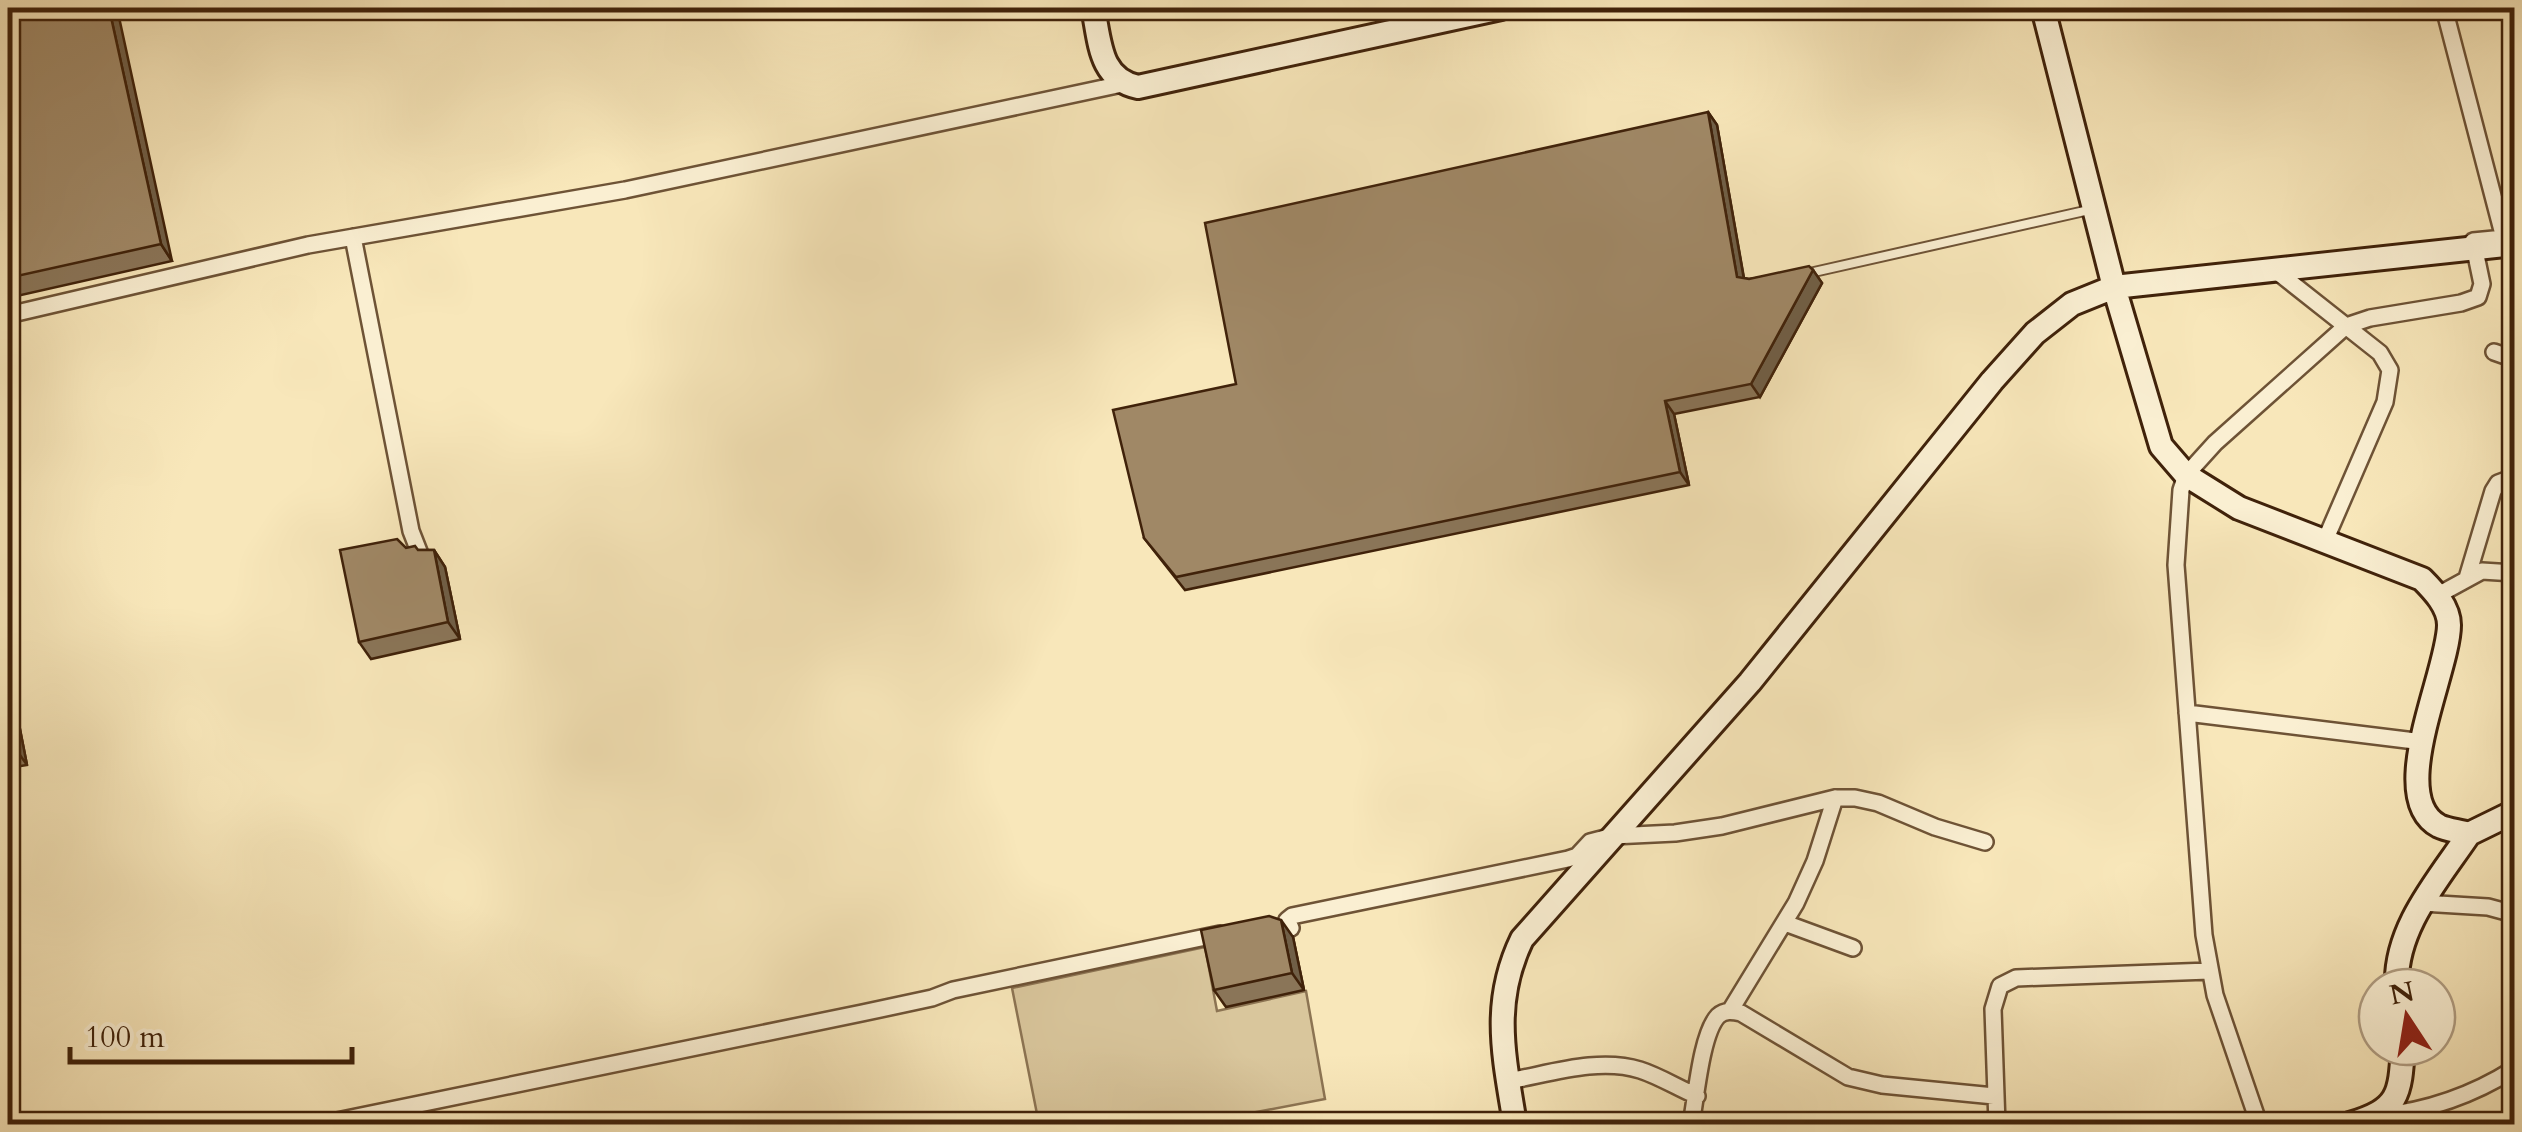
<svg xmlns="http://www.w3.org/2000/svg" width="2522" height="1132" viewBox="0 0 2522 1132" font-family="Cardo,serif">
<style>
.green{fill:#d9c69c;stroke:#8c7453;stroke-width:2.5}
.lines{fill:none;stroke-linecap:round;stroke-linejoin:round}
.lane-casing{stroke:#6e5336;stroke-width:12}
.street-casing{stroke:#6e5336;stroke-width:20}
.secondary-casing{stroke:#40220a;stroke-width:28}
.lane{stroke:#faefd2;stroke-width:8}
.street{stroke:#faefd2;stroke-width:15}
.secondary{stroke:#faefd2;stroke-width:22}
.wall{fill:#8a7558;stroke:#40220a;stroke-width:2.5}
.shaded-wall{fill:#705f47;stroke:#40220a;stroke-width:2.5}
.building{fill:#a08866;stroke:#40220a;stroke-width:2.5}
</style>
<rect width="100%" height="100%" fill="#f8e7ba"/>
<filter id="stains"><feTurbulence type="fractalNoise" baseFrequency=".002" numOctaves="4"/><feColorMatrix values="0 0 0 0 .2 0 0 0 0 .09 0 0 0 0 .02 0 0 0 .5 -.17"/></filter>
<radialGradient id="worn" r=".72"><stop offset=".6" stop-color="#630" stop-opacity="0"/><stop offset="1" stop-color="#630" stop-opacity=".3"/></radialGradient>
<path class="green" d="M1205,947L1217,1011L1306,991L1325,1099L1193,1124H1039L1012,988Z"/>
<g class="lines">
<g class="lane-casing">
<path id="lane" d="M1805,274L2089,210"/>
</g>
<g class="street-casing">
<path id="street" d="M353,237L411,531L420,554
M2275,270L2380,353L2390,370L2385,402L2324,543
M8,315L308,245L625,190L1122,84
M2494,352L2514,359
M2467,578L2493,491L2498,483L2514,477
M2438,595L2482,571L2514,573
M2187,713L2423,742
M2422,903L2488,907L2514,914
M1785,923L1853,948
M1291,928L1287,920L1292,916L1568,859L1577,856L1590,842L1613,836L1675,833L1722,826L1835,798H1855L1878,803L1935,827L1985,842
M1730,1011L1796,903L1815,861L1835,798
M1508,1081C1549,1074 1598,1057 1640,1070C1659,1076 1678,1088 1697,1096
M2378,1116C2427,1111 2473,1095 2514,1069
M322,1124L862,1013L932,998L953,990L1220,934
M1691,1124C1696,1099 1701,1034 1718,1016C1725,1010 1732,1011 1741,1013L1848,1077L1882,1085L1994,1096
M1997,1124L1993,1009L2000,986L2016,978L2209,971
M2259,1124L2215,995L2204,935L2176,565L2181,490L2186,475L2215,443L2346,326L2370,318L2461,303L2478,297L2482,284L2473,241L2504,238L2444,8"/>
</g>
<g class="secondary-casing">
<path id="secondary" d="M1093,8C1100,41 1099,79 1138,87L1501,8
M2043,8L2114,287L2161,446L2186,475L2239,508L2422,579C2434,591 2449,607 2449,625C2449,671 2385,797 2439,826C2447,830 2460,831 2469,834L2514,812
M2397,987C2394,929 2438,880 2469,834
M1515,1124C1504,1056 1491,1003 1522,939L1750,682L1992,381L2035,333L2072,304L2114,287L2514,244
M2350,1124C2399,1109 2400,1096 2403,1047"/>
</g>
<use href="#lane" class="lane"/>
<use href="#street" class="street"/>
<use href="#secondary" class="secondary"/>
</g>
<path class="wall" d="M8,8L172,261L8,298Z
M1708,112L1717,125L1744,278L1749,279L1813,270L1822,283L1760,397L1674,414L1689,485L1185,590L1144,538Z
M406,548L418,550H434L445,567L460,639L371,659L359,642Z
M8,668L27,765L8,768Z
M1293,937L1304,990L1226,1007L1214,990Z"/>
<path class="shaded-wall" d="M109,8H117L172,261L161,244Z
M1708,112L1717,125L1746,291L1737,277Z
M1813,270L1822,283L1760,397L1751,384Z
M1665,401L1674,414L1689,485L1680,472Z
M434,550L445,567L460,639L448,622Z
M8,668L27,765L15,748L8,710Z
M1281,920L1293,937L1304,990L1292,973Z"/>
<path class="building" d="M8,8H109L161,244L8,278Z
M1708,112L1737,277L1749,279L1809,266L1813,270L1751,384L1665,401L1680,472L1176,577L1144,538L1113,410L1236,384L1205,223Z
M397,539L406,548L415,546L418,550H434L448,622L359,642L340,550Z
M8,710L15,748L8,749Z
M1269,916L1281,920L1292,973L1214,990L1201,930Z"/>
<rect width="2522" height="1132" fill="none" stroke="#f8e7ba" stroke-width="40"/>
<rect x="10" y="10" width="2502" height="1112" fill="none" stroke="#40220a" stroke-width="5"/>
<rect x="20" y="20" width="2482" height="1092" fill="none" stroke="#40220a" stroke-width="2.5"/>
<g transform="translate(2407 1017) rotate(348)"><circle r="48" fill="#faefd2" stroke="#b09d82" stroke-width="2.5"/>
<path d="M0-8L18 38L0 25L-18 38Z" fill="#8f2418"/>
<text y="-15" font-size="28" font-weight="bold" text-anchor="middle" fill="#40220a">N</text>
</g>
<path d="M70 1047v15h282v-15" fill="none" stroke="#40220a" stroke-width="5"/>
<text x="85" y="1047" font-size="30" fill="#40220a" stroke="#faefd2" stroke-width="8" paint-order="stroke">100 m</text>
<rect width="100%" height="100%" filter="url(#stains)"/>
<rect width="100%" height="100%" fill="url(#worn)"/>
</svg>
